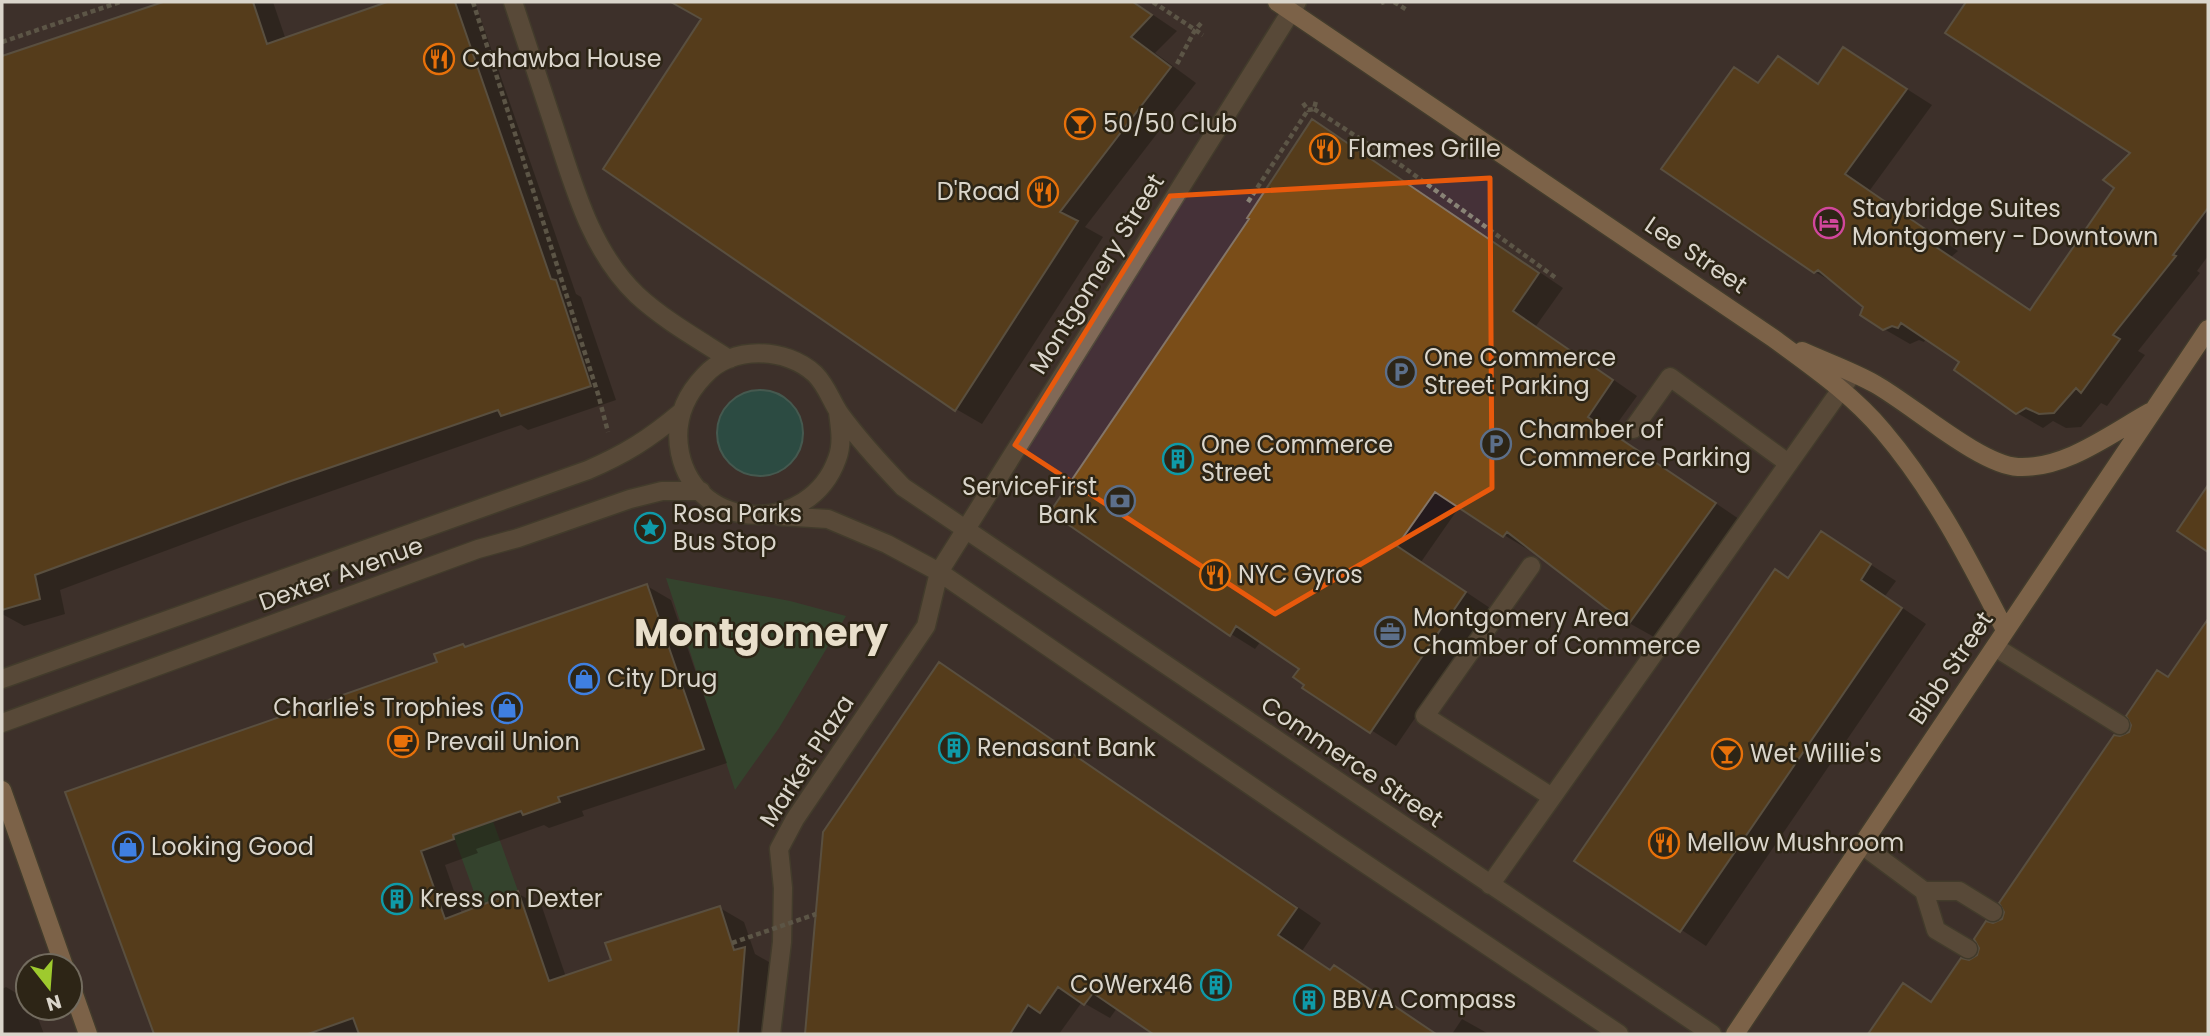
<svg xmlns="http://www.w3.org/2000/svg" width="2210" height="1036" viewBox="0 0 2210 1036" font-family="Poppins,sans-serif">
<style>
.commercial{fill:#453138;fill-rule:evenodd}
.green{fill:#325c3f}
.water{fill:#206d6e;stroke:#588c8a;stroke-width:2}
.shadow{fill:#0007}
.building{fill:#7a4d18;stroke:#847567;stroke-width:2}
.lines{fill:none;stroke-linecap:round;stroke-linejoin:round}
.minor-casing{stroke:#514a3b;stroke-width:21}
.major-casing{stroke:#514a3b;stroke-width:21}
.path{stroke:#898376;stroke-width:4.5;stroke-dasharray:5 3.5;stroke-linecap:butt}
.minor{stroke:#816957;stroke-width:18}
.major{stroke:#d1a17b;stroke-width:18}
.path-bridge{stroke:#898376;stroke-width:4.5;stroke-dasharray:5 3.5;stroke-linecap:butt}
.marked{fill:none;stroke:#e8590c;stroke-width:5;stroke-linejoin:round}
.labels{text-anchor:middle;stroke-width:5;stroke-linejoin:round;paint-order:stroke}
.poi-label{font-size:24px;fill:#dad5cb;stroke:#2d2516;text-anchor:start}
.street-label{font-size:24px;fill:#dad5cb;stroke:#2d2516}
.town-label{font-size:38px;font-weight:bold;fill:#e9dfcb;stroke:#2d2516}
</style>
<rect width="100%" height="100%" fill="#372f1f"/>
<path class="commercial" d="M2,2H2208V1034H2ZM28,966H70V1008H28Z"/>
<path class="green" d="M666,578L790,601L846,616L779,728L735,790Z
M436,662L518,891L479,906L396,676Z"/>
<path class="water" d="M717 433a43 43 0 1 1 86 0a43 43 0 1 1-86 0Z"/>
<path class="shadow" d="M168,2H273L286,40L393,2H475L576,294L581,297L616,400L528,430L521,425L243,522L60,590L65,614L24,626L2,614V57Z
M675,2H1134L1177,31L1155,53L1196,83L1085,227L1103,237L982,424L956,409L703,19Z
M1969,2H2208V256L2197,271L2200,273L2138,351L2145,355L2107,406L2101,403L2081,427L2066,428L2053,421L2043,428L2017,413L1961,362L1926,338L1924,342L1919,340L1910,344L1884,329L1865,307L1840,286L1815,272L1734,69L1760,84L1778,59L1820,84L1869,65L1932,105L1870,190L1958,251L1951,257L2032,310L2116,188L2133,152L1948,32Z
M1312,121L1337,135L1563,288L1536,326L1637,396L1611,432L1739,519L1654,637L1629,623L1530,548L1529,550L1504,535L1460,506L1421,562L1490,608L1396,746L1304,687L1306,684L1302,669L1261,641L1255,649L1231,634L1251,219Z
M1822,533L1896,581L1885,596L1926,624L1706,946L1577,861L1790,579Z
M647,586L671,600L727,763L582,811L584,816L549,828L544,825L476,849L478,853L445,865L462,914L517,893L542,907L566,977L614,961L720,908L744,922L755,954L769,962L763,1034H155L68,793L439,663L463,646L467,648Z
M2208,622V1034H1870L1903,985L1933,1003L1969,962L1979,957L1994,925L2004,920L2121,738L2131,733Z
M940,665L965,679L1321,923L1302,951L1332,971L1335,968L1360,982L1436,1034H1155L1117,1008L1110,1018L1082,1002L1059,1034H806L825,833Z
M6,987L28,1000V1008H34L44,1034H2V989Z
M1462,1019L1487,1033L1489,1034H1452Z"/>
<path class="building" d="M163,2H253L267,44L387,2H455L551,279L556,280L591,386L501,416L498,410L288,482L35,575L40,599L2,610V56Z
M671,2H1133L1152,15L1131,37L1171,67L1060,212L1078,221L955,411L603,169L701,19Z
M1966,2H2208V208L2173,255L2176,256L2113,335L2120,339L2081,393L2076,388L2054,413L2039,414L2026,408L2016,414L1954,370L1959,362L1901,323L1898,328L1892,326L1883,330L1860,315L1863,307L1818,270L1814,273L1661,169L1734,67L1758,83L1778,56L1818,84L1843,47L1907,89L1845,174L1934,235L1927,241L2030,310L2114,188L2103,180L2130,153L1945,33Z
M1312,119L1539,273L1513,311L1613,380L1588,417L1716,503L1628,625L1507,532L1503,537L1435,492L1397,546L1466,592L1370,733L1302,688L1304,685L1293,677L1299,669L1236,626L1230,636L1050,512L1249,219L1247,218Z
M2208,485V552L2177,531Z
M1821,531L1871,564L1861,580L1902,608L1680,932L1574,861L1775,569L1788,578Z
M647,584L704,749L558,797L560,802L523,815L521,811L453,835L454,839L421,851L445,919L518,891L549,981L611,960L605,943L720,906L734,950L745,947L738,1034H359L353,1018L308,1034H154L65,792L437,662L434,654L463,644L465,647Z
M2208,619V1034H1868L1903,983L1931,1002L1961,958L1969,960L1977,955L1979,948L1974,939L1986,921L1993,923L2002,919L2004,912L1999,903L2114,735L2120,736L2129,732L2131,725L2126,716L2157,670L2168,677Z
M939,662L1297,908L1278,935L1330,970L1334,965L1436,1034H1153L1093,993L1084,1005L1058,987L1040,1013L1028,1005L1010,1034H805L823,832Z"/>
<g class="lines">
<g class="minor-casing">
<path id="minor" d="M513,2C527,44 541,86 555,129C574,187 591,251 637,295C664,320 698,339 729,359
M838,412C840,428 843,444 837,459C810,535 697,534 680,453C674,423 683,398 704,376C731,345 786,347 815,374C827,386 831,401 840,414C859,440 881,464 903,487L1712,1034
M1633,429L1670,377L1788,463
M780,516L828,519L887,544L939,572L1333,842L1619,1034
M1531,566L1425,716L1552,797
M1995,647L2120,725
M2,679L588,470C625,454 649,439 680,413
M2,723L478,549L518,538L630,499L662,491H701
M1862,845L1924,891L1936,930L1968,949
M1490,885L1852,374
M1924,891H1959L1993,912
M771,1034L782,942L783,888L779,849L795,819L926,626L939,572L1297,2"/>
</g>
<g class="major-casing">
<path id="major" d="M1277,2L1773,338C1811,366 1852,394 1883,431C1934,491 1969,560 2005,630
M1802,351C1826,362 1852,371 1875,384C1911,404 1980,465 2018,467C2066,469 2110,434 2150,412
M2,790L64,966
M70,983L88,1034
M1735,1034L2208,329"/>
</g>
<path class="path" d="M473,2L598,394L608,432
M1153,2L1203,35
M1394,2L1407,10
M1381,3L1384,2
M2,42L120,2
M1177,64L1195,30L1203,21
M1303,103L1308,110L1314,109L1316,101
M1314,109L1402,166L1556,278
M1248,202L1308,110"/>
<use href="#minor" class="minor"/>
<use href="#major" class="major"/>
<path class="path-bridge" d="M732,943L816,914"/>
</g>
<path d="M0 0H2210V1036H0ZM1490,178L1492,488L1275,614L1015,445L1170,196Z" fill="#372f1f" fill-opacity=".55" fill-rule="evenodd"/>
<path class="marked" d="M1490,178L1492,488L1275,614L1015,445L1170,196Z"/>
<defs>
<g id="restaurant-ring" transform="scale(1.575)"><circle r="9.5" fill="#2d2516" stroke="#e8710a" stroke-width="1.5"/><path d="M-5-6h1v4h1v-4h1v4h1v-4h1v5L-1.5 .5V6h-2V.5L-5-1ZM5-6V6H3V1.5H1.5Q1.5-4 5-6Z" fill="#e8710a"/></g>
<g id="bar-ring" transform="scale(1.575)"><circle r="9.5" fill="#2d2516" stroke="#e8710a" stroke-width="1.5"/><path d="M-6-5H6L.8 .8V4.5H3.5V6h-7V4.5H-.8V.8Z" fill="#e8710a"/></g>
<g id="hotel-ring" transform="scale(1.575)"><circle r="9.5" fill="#2d2516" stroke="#d1479c" stroke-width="1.5"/><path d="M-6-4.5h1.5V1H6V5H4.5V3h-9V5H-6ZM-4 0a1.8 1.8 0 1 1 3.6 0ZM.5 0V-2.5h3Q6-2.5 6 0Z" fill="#d1479c"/></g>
<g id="parking-ring" transform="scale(1.575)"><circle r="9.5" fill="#2d2516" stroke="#5c6f8a" stroke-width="1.5"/><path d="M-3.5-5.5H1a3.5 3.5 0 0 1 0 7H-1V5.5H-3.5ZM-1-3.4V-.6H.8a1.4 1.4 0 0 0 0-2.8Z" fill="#5c6f8a"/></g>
<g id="building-ring" transform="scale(1.575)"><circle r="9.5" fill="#2d2516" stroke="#0f9aa8" stroke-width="1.5"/><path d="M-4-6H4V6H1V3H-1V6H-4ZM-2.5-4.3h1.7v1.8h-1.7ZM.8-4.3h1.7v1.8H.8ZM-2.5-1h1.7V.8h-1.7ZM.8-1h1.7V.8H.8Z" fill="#0f9aa8"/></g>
<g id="bank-ring" transform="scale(1.575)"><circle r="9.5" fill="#2d2516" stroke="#5c6f8a" stroke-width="1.5"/><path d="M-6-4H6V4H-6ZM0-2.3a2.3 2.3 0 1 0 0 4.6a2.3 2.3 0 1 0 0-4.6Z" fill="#5c6f8a"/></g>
<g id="sight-ring" transform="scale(1.575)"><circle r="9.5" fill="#2d2516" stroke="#0f9aa8" stroke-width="1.5"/><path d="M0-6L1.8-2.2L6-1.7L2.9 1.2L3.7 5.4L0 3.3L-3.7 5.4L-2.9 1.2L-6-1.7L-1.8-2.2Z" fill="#0f9aa8"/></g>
<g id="office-ring" transform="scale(1.575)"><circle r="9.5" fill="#2d2516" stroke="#5c6f8a" stroke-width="1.5"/><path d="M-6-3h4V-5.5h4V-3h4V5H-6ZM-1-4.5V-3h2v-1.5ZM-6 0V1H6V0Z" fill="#5c6f8a"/></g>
<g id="shop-ring" transform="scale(1.575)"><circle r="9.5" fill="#2d2516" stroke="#3f7fe0" stroke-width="1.5"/><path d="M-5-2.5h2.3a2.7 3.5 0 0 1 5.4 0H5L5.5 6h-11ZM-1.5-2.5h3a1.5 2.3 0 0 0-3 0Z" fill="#3f7fe0"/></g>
<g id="cafe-ring" transform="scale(1.575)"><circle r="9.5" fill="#2d2516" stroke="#e8710a" stroke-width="1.5"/><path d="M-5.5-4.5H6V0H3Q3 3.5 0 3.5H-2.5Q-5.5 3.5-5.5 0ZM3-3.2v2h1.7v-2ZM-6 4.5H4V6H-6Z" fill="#e8710a"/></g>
</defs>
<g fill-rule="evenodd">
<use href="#restaurant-ring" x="439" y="59"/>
<use href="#bar-ring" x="1080" y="124"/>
<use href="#restaurant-ring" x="1325" y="149"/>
<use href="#restaurant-ring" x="1043" y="192"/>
<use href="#hotel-ring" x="1829" y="223"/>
<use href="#parking-ring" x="1401" y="372"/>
<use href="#parking-ring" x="1496" y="444"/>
<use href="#building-ring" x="1178" y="459"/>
<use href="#bank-ring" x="1120" y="501"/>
<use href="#sight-ring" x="650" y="528"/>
<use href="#restaurant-ring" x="1215" y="575"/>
<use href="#office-ring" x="1390" y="632"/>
<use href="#shop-ring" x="584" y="679"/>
<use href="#shop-ring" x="507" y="708"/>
<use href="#cafe-ring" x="403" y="742"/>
<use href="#building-ring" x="954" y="748"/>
<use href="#bar-ring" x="1727" y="754"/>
<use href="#restaurant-ring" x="1664" y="843"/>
<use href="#shop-ring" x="128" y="847"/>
<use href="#building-ring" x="397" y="899"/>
<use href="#building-ring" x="1216" y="985"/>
<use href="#building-ring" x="1309" y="1000"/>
</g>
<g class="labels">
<g class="poi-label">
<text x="462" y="67">Cahawba House</text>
<text x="1103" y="132">50/50 Club</text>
<text x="1348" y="157">Flames Grille</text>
<text x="1020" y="200" text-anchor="end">D'Road</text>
<text x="1852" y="217">Staybridge Suites<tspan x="1852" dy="28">Montgomery - Downtown</tspan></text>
<text x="1424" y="366">One Commerce<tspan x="1424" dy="28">Street Parking</tspan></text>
<text x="1519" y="438">Chamber of<tspan x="1519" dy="28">Commerce Parking</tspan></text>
<text x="1201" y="453">One Commerce<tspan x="1201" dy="28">Street</tspan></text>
<text x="1097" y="495" text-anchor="end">ServiceFirst<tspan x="1097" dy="28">Bank</tspan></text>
<text x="673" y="522">Rosa Parks<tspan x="673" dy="28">Bus Stop</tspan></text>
<text x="1238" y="583">NYC Gyros</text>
<text x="1413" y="626">Montgomery Area<tspan x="1413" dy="28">Chamber of Commerce</tspan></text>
<text x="607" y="687">City Drug</text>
<text x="484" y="716" text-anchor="end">Charlie's Trophies</text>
<text x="426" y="750">Prevail Union</text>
<text x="977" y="756">Renasant Bank</text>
<text x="1750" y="762">Wet Willie's</text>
<text x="1687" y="851">Mellow Mushroom</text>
<text x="151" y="855">Looking Good</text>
<text x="420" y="907">Kress on Dexter</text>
<text x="1193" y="993" text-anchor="end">CoWerx46</text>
<text x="1332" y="1008">BBVA Compass</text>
</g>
<g class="street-label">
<text transform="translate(1696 255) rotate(34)" y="8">Lee Street</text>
<text transform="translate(1097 274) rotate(-58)" y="8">Montgomery Street</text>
<text transform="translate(341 574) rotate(-20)" y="8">Dexter Avenue</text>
<text transform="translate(1951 668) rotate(-56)" y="8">Bibb Street</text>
<text transform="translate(807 761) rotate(-57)" y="8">Market Plaza</text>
<text transform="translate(1352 762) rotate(34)" y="8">Commerce Street</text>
</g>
<g class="town-label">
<text x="761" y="646">Montgomery</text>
</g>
</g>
<rect width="2210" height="1036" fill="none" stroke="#dad5cb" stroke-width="7"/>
<g transform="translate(49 987) rotate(163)"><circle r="33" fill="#2d2516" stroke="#726b5e" stroke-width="2"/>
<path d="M0-5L12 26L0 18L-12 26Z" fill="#9eca2e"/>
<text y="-10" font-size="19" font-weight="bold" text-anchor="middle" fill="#dad5cb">N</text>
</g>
</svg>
